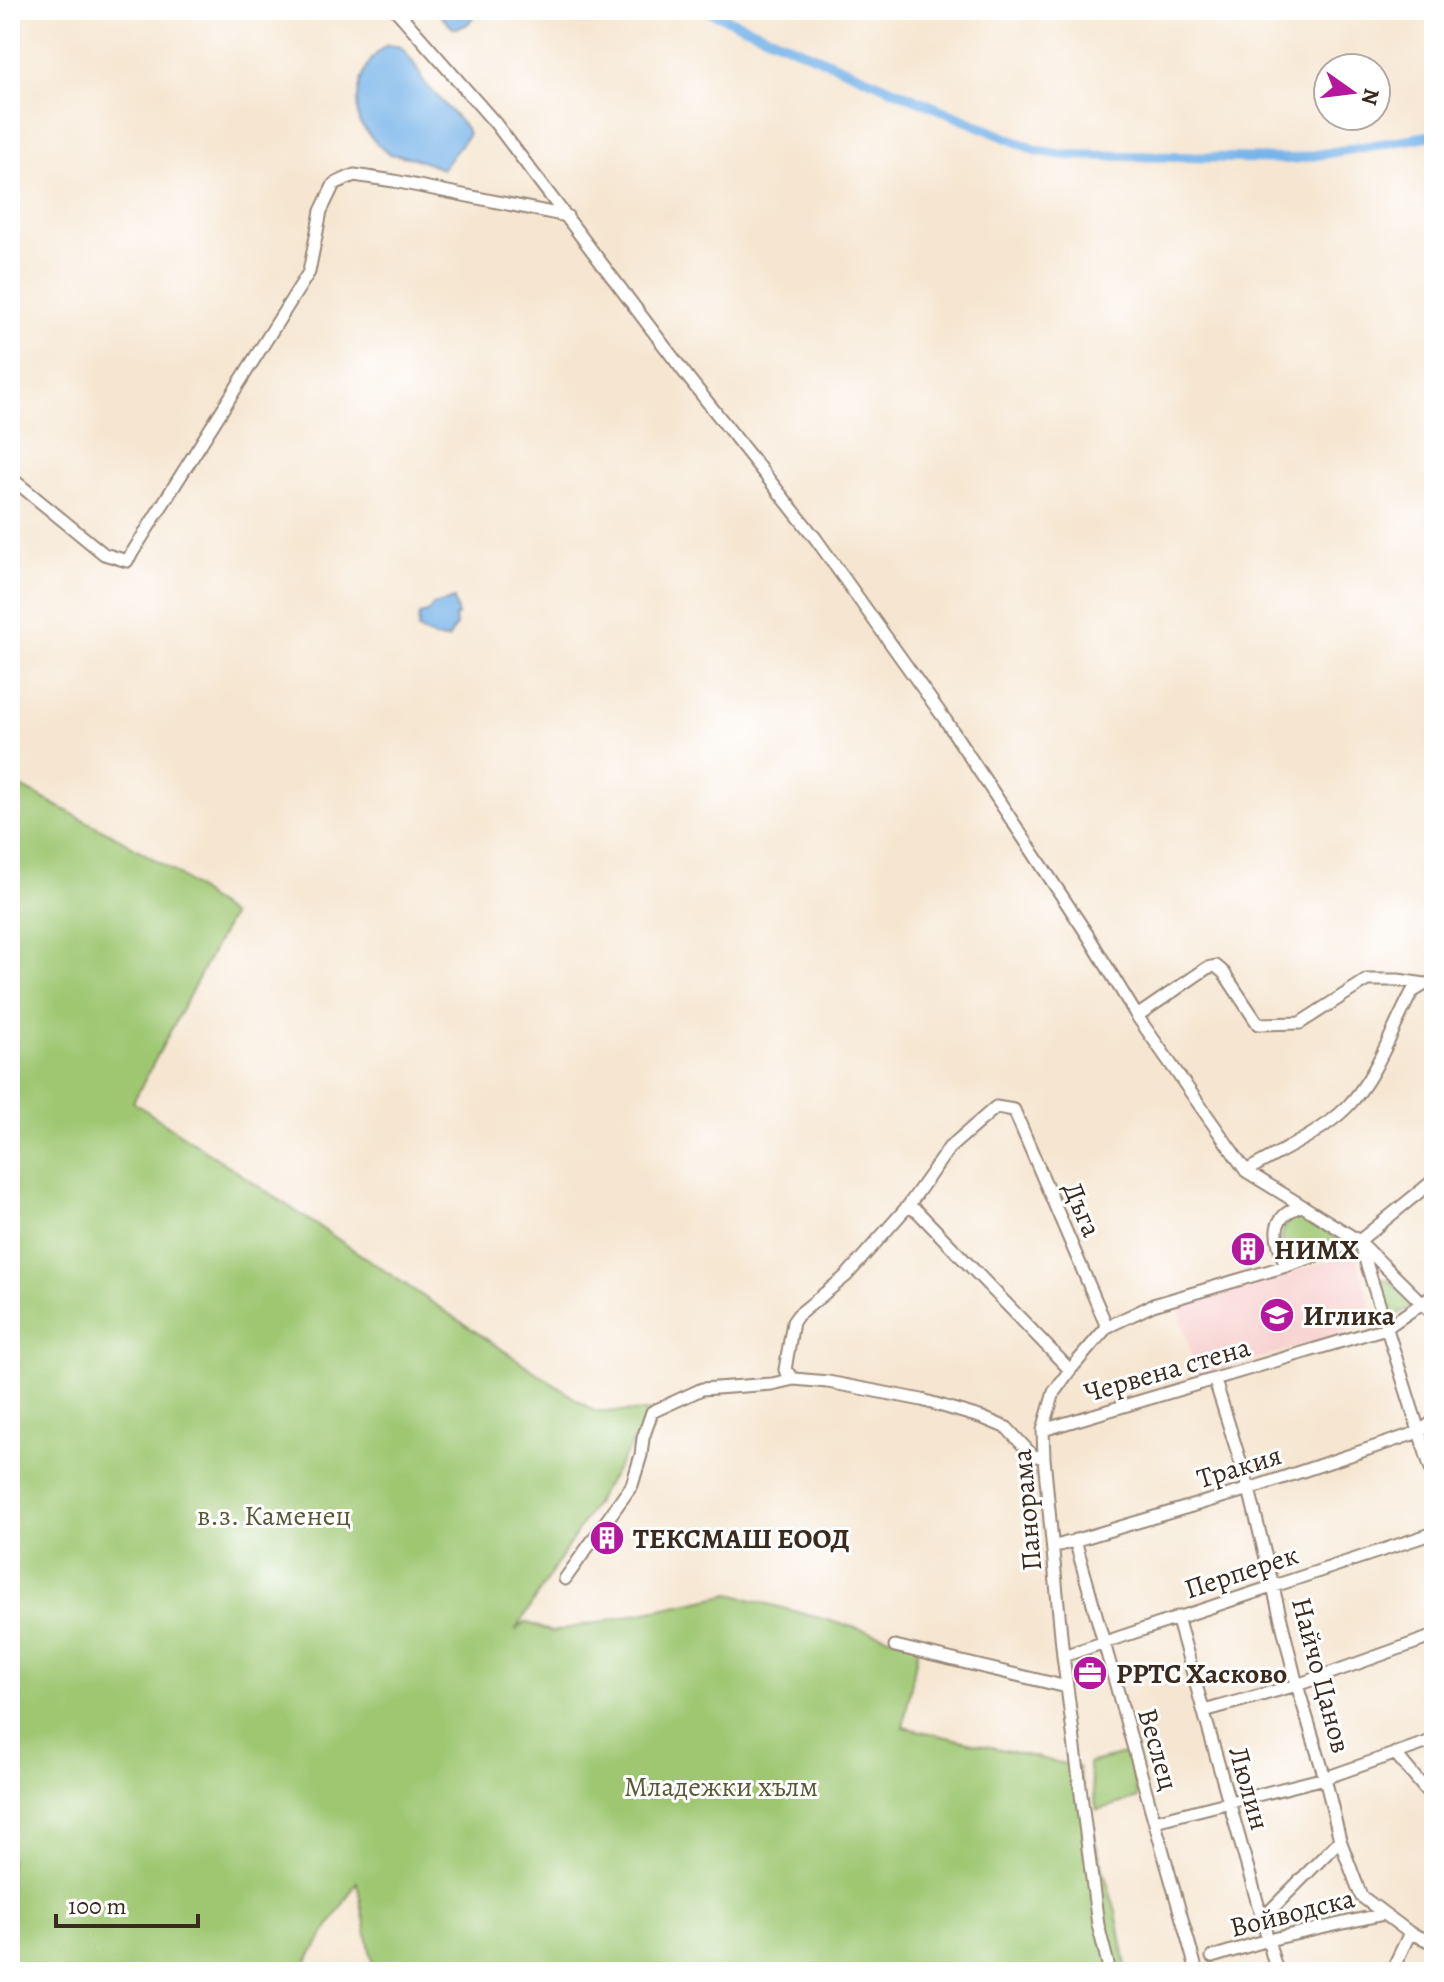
<svg xmlns="http://www.w3.org/2000/svg" width="1444" height="1982" viewBox="0 0 1444 1982" font-family="Alegreya,serif">
<style>
.built{fill:#f7d0ce}
.green{fill:#9fc772;stroke:#6d7848;stroke-width:2}
.water{fill:#77b4e9;stroke:#596f84;stroke-width:2}
.lines{fill:none;stroke-linecap:round;stroke-linejoin:round}
.canal{stroke:#77b4e9;stroke-width:10}
.minor-casing{stroke:#988878;stroke-width:15}
.minor{stroke:#fff;stroke-width:11}
.labels{text-anchor:middle;stroke-width:6;stroke-linejoin:round;paint-order:stroke}
.street-label{font-size:28px;fill:#3b2a1e;stroke:#fff}
.poi-label{font-size:28px;font-weight:bold;fill:#3b2a1e;stroke:#fff;text-anchor:start}
.park-label{font-size:28px;fill:#595937;stroke:#fff}
</style>
<rect width="100%" height="100%" fill="#fff"/>
<filter id="ink" filterUnits="userSpaceOnUse"><feTurbulence type="fractalNoise" baseFrequency=".0125" numOctaves="2"/><feDisplacementMap in="SourceGraphic" scale="16" xChannelSelector="R" yChannelSelector="G"/><feConvolveMatrix kernelMatrix="1 2 1 2 8 2 1 2 1" color-interpolation-filters="sRGB"/></filter>
<filter id="wash" filterUnits="userSpaceOnUse"><feTurbulence type="fractalNoise" baseFrequency=".006" numOctaves="4" result="noise"/><feDisplacementMap in="SourceGraphic" scale="32" xChannelSelector="R" yChannelSelector="G"/><feGaussianBlur stdDeviation="1.8" result="paint"/><feColorMatrix in="noise" values="0 0 0 0 0 0 0 0 0 0 0 0 0 0 0 0 0 1.4 0 .05"/><feComposite in="paint" operator="in"/></filter>
<g filter="url(#wash)">
<rect width="100%" height="100%" fill="#f6e6d1"/>
<path class="built" d="M1355,1253L1376,1323L1198,1377L1178,1306Z"/>
<path class="green" d="M10,781L122,840L175,872L231,916L133,1102L594,1411L652,1412L515,1631L525,1622L552,1632L731,1594L919,1645L903,1727L1078,1767L1094,1838L1116,1912L1127,1972H374L357,1882L300,1972H10Z
M1297,1215L1305,1217L1341,1242L1292,1257C1276,1245 1280,1224 1297,1215Z
M1381,1279H1387L1413,1302L1414,1305L1391,1318L1378,1283Z
M1128,1753L1138,1798L1097,1810L1088,1763Z"/>
<path class="water" d="M435,10H478C471,21 467,28 453,28Z
M387,45L401,47L417,68L423,81L466,128L468,135L442,169L414,158L390,154L377,144L359,122C354,95 362,61 387,45Z
M454,599L458,616H455L456,626L448,639L435,638L418,630L419,615L427,613L433,605Z"/>
<g class="lines">
<path class="canal" d="M706,10L1035,150L1064,155L1293,159L1434,135"/>
</g>
</g>
<g filter="url(#ink)">
<g class="lines">
<g class="minor-casing">
<path id="minor" d="M396,10L496,124L690,380L816,539L946,721L1087,934L1137,1016L1246,1171L1359,1241L1434,1315
M10,477L104,554L127,561L309,272L321,211L334,184L354,175L394,181L567,216
M1137,1016L1207,968L1216,966L1224,973L1258,1024L1300,1023L1367,980H1398L1425,984L1434,982
M1246,1171C1280,1151 1320,1134 1347,1107C1377,1076 1392,1029 1412,992L1425,984
M908,1206L918,1212L1070,1370
M1360,1243L1434,1479
M1286,1266C1275,1237 1268,1218 1301,1206
M794,1379L785,1370L793,1322L798,1315L846,1276L908,1206L949,1148L996,1107L1014,1110L1107,1327
M1215,1381L1249,1489L1297,1685L1325,1778L1340,1840L1361,1896L1410,1933L1434,1943
M1043,1430L1386,1328L1434,1295
M1075,1540L1197,1972
M1053,1547L1249,1489L1419,1432L1434,1421
M565,1579L632,1485L641,1455L643,1438L652,1412L702,1389L772,1384L794,1379L828,1382L922,1400L983,1418L1007,1428L1032,1455L1044,1458
M1177,1617L1277,1972
M895,1646L1067,1687
M1063,1656L1434,1533
M1204,1711L1297,1685L1434,1636
M1395,1753L1434,1800
M1155,1821L1325,1778L1434,1740
M1262,1919L1340,1840
M1212,1957L1268,1940L1384,1914
M1110,1972L1098,1925L1090,1864L1063,1656L1044,1458L1043,1430L1054,1392L1070,1370L1107,1327L1153,1305L1286,1266L1359,1241L1434,1180
M1391,1972L1410,1933"/>
</g>
<use href="#minor" class="minor"/>
</g>
</g>
<defs>
<g id="building-disc" transform="scale(1.8)"><circle r="9.5" fill="#b5179e" stroke="#fff"/><path d="M-4-6H4V6H1V3H-1V6H-4ZM-2.5-4.3h1.7v1.8h-1.7ZM.8-4.3h1.7v1.8H.8ZM-2.5-1h1.7V.8h-1.7ZM.8-1h1.7V.8H.8Z" fill="#fff"/></g>
<g id="school-disc" transform="scale(1.8)"><circle r="9.5" fill="#b5179e" stroke="#fff"/><path d="M0-5L7-2L0 1L-7-2ZM-4 1L0 2.5L4 1V4Q0 6-4 4Z" fill="#fff"/></g>
<g id="office-disc" transform="scale(1.8)"><circle r="9.5" fill="#b5179e" stroke="#fff"/><path d="M-6-3h4V-5.5h4V-3h4V5H-6ZM-1-4.5V-3h2v-1.5ZM-6 0V1H6V0Z" fill="#fff"/></g>
</defs>
<g fill-rule="evenodd">
<use href="#building-disc" x="1248" y="1249"/>
<use href="#school-disc" x="1277" y="1315"/>
<use href="#building-disc" x="607" y="1538"/>
<use href="#office-disc" x="1090" y="1673"/>
</g>
<g class="labels">
<g class="street-label">
<text transform="translate(1083 1209) rotate(67)" y="10">Дъга</text>
<text transform="translate(1167 1369) rotate(-16)" y="10">Червена стена</text>
<text transform="translate(1239 1466) rotate(-17)" y="10">Тракия</text>
<text transform="translate(1026 1510) rotate(-95)" y="10">Панорама</text>
<text transform="translate(1241 1571) rotate(-18)" y="10">Перперек</text>
<text transform="translate(1322 1675) rotate(75)" y="10">Найчо Цанов</text>
<text transform="translate(1159 1749) rotate(74)" y="10">Веслец</text>
<text transform="translate(1250 1788) rotate(74)" y="10">Люлин</text>
<text transform="translate(1292 1912) rotate(-14)" y="10">Войводска</text>
</g>
<g class="poi-label">
<text x="1274" y="1259">НИМХ</text>
<text x="1303" y="1325">Иглика</text>
<text x="633" y="1548">ТЕКСМАШ ЕООД</text>
<text x="1116" y="1683">РРТС Хасково</text>
</g>
<g class="park-label">
<text x="274" y="1525">в.з. Каменец</text>
<text x="721" y="1796">Младежки хълм</text>
</g>
</g>
<rect width="1444" height="1982" fill="none" stroke="#fff" stroke-width="40"/>
<g transform="translate(1352 92) rotate(104)"><circle r="38" fill="#ffffff" stroke="#b1aaa5" stroke-width="2"/>
<path d="M0-6L14 30L0 20L-14 30Z" fill="#b5179e"/>
<text y="-12" font-size="22" font-weight="bold" text-anchor="middle" fill="#3b2a1e">N</text>
</g>
<path d="M56 1914v12h142v-12" fill="none" stroke="#3b2a1e" stroke-width="4"/>
<text x="68" y="1914" font-size="24" fill="#3b2a1e" stroke="#ffffff" stroke-width="6" paint-order="stroke">100 m</text>
</svg>
